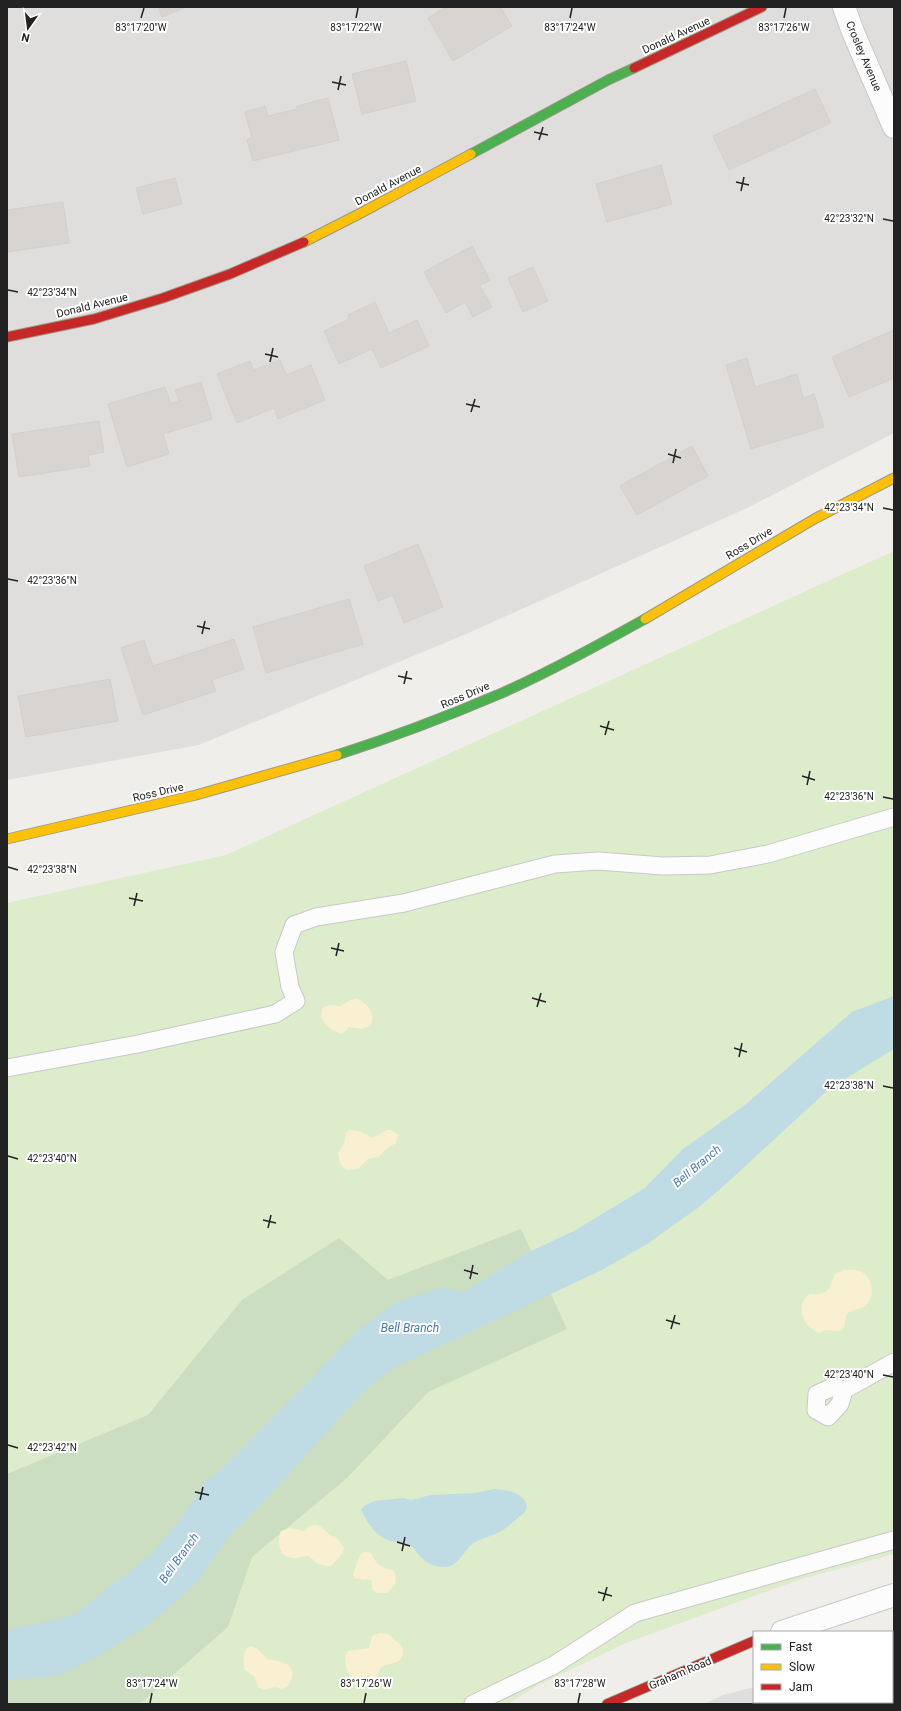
<svg xmlns="http://www.w3.org/2000/svg" width="901" height="1711" viewBox="0 0 901 1711" font-family="Roboto,sans-serif">
<style>
.residential{fill:#dfdedc}
.grass{fill:#ddeccb}
.forest{fill:#cbdec1}
.sand{fill:#f8f0d0}
.water{fill:#bfdbe3}
.building{fill:#d7d4d2;stroke:#d3d0cc}
.lines{fill:none;stroke-linecap:round;stroke-linejoin:round}
.lane-casing{stroke:#c9c8c7;stroke-width:19}
.street-casing{stroke:#c9c8c7;stroke-width:24}
.fast-casing{stroke:#999a82;stroke-width:11}
.slow-casing{stroke:#999a82;stroke-width:11}
.jam-casing{stroke:#999a82;stroke-width:11}
.lane{stroke:#fdfcfc;stroke-width:17}
.street{stroke:#fdfcfc;stroke-width:22}
.fast{stroke:#4caf50;stroke-width:9}
.slow{stroke:#ffc107;stroke-width:9}
.jam{stroke:#c62828;stroke-width:9}
.ticks{fill:none;stroke:#222;stroke-width:1.5}
.labels{text-anchor:middle;stroke-width:4;stroke-linejoin:round;paint-order:stroke}
.street-label{font-size:11px;fill:#222;stroke:#fff}
.water-label{font-size:12px;font-style:italic;fill:#4a7aab;stroke:#fff}
.ticks-label{font-size:10px;text-anchor:middle;fill:#222;stroke:#fff;stroke-width:4;stroke-linejoin:round;paint-order:stroke}
</style>
<rect width="100%" height="100%" fill="#f0eeeb"/>
<path class="residential" d="M7,7H894V433L747,508L466,634L199,745L7,780Z
M894,1648V1704H704L723,1695L754,1687V1702H892V1649Z"/>
<path class="grass" d="M894,551V1554L801,1579L626,1643L539,1685L507,1704H7V903L226,855Z"/>
<path class="forest" d="M521,1229L567,1329L428,1392L347,1478L252,1557L228,1627L142,1702L134,1704H7V1474L148,1415L242,1300L339,1238L388,1280Z"/>
<path class="sand" d="M357,998C367,1004 377,1014 370,1026L362,1029L349,1027L342,1034C331,1031 326,1027 321,1016L322,1008L329,1005L341,1006L350,1000Z
M349,1130L359,1131L372,1138L387,1130H391L398,1135L396,1143L386,1149L379,1157L368,1159L358,1169L346,1170L340,1163L338,1153L344,1144L346,1133Z
M844,1270C849,1270 855,1269 860,1271C872,1277 876,1294 867,1304C862,1311 850,1308 846,1316C844,1322 847,1324 841,1331L825,1330L820,1333C804,1329 793,1305 810,1294C828,1296 829,1290 835,1274Z
M316,1525C325,1527 325,1534 336,1537L344,1548L342,1554L330,1567L318,1564L309,1556C304,1556 301,1558 296,1558C280,1559 276,1544 281,1531L290,1528L304,1531L309,1526Z
M363,1552L371,1553C373,1557 375,1561 378,1564C389,1574 398,1563 395,1584L387,1593H377L373,1590L371,1580L366,1579L364,1580L354,1578L353,1575L359,1557Z
M380,1633L388,1634L402,1646C406,1666 393,1661 381,1667L376,1678L371,1682C354,1688 339,1666 348,1651L369,1648L372,1636Z
M251,1646L258,1649L267,1659C283,1661 301,1665 288,1686L283,1689L275,1687L264,1690L258,1687L254,1676L245,1670C243,1661 242,1655 248,1647Z"/>
<path class="water" d="M894,996V1049L830,1088L727,1183L699,1207L647,1244L602,1270L393,1368L366,1389L266,1499L229,1537L195,1584L150,1624L98,1656L60,1675L7,1680V1631L74,1615L152,1554L179,1521L204,1484L230,1461L360,1329L395,1303L433,1290L446,1288L462,1293L531,1251L574,1231L645,1188L683,1149L745,1105L852,1012Z
M494,1489C505,1490 517,1491 524,1500C530,1507 525,1513 519,1517C512,1523 506,1529 497,1533C489,1537 479,1539 472,1544C463,1552 458,1567 445,1567C434,1568 425,1562 418,1554C416,1552 415,1549 413,1547C406,1542 399,1543 392,1541C376,1538 368,1523 361,1510L364,1506L374,1501L404,1498L411,1500L431,1495L476,1493Z"/>
<path class="building" d="M158,7H186L162,17Z
M446,7H501L512,26L453,61L428,18Z
M406,61L416,101L362,114L352,74Z
M815,89L831,123L729,170L713,136Z
M328,98L339,140L253,161L247,140L252,138L245,112L265,106L268,116L297,109V106Z
M661,165L672,204L607,222L596,184Z
M175,178L182,204L143,214L136,188Z
M63,202L69,243L7,252V210Z
M472,246L490,280L480,286L492,307L473,317L465,302L446,313L424,272Z
M533,267L548,301L523,312L508,278Z
M375,302L389,333L417,320L429,346L381,368L372,349L339,364L324,331L349,319L348,315Z
M894,330V378L849,397L832,357Z
M747,358L755,387L797,374L803,398L814,394L824,427L751,449L726,365Z
M280,360L286,375L311,365L325,400L278,419L274,408L237,423L217,374L250,361L253,370Z
M201,382L212,419L163,434L169,454L127,467L108,404L165,387L171,404L179,401L175,390Z
M99,421L104,452L88,455L90,466L19,477L12,434Z
M692,446L708,476L637,515L620,486Z
M418,544L443,607L404,623L393,595L378,601L364,566Z
M349,599L363,644L266,673L253,627Z
M234,639L244,669L212,680L216,691L143,715L121,648L144,640L153,666Z
M110,679L118,721L26,737L18,696Z
M894,1687V1704H892V1688Z
M857,1702H887L888,1704H850Z"/>
<g class="lines">
<g class="lane-casing">
<path id="lane" d="M7,1068L138,1044L275,1014L296,1001L290,987L284,952L294,925L316,917L404,903L555,864L598,861L663,866L710,865L768,854L894,817
M844,1390L840,1404L828,1417L816,1410L817,1394L833,1387L844,1390L894,1362
M473,1704L554,1665L635,1613L894,1540"/>
</g>
<g class="street-casing">
<path id="street" d="M844,7L853,32L894,127
M782,1632L894,1595"/>
</g>
<g class="fast-casing">
<path id="fast" d="M471,154L608,80L634,68
M337,755C393,737 448,716 502,693C551,671 598,645 645,619"/>
</g>
<g class="slow-casing">
<path id="slow" d="M304,242L359,214L471,154
M645,619L816,518L894,478
M7,839L196,795L337,755"/>
</g>
<g class="jam-casing">
<path id="jam" d="M634,68L762,7
M7,337L94,319L163,298L230,274L304,242
M607,1704L754,1641"/>
</g>
<use href="#lane" class="lane"/>
<use href="#street" class="street"/>
<use href="#fast" class="fast"/>
<use href="#slow" class="slow"/>
<use href="#jam" class="jam"/>
</g>
<path class="ticks" d="M141,18L144,8M356,18L358,8M570,18L572,8M784,18L786,8M332,82L346,85M338,90L341,76M534,132L548,135M539,140L543,127M736,182L749,185M741,191L744,177M883,219L893,221M8,290L18,292M265,354L278,357M270,362L273,348M466,404L480,407M471,412L475,399M668,454L681,458M673,463L676,449M883,508L893,510M8,579L18,581M197,626L210,629M202,634L205,621M398,676L412,679M404,684L407,671M600,726L614,730M605,735L609,721M802,776L815,780M807,785L810,771M883,797L893,799M8,867L18,870M129,898L143,901M134,906L137,893M331,948L344,951M336,956L339,943M532,998L546,1002M537,1007L541,993M734,1048L747,1052M739,1057L742,1043M883,1086L893,1088M8,1156L18,1159M263,1220L276,1223M268,1228L271,1215M464,1270L478,1274M470,1279L473,1265M666,1320L680,1324M671,1329L675,1315M883,1375L893,1377M8,1445L18,1448M195,1492L209,1495M200,1500L203,1487M397,1542L410,1546M402,1551L405,1537M598,1592L612,1596M603,1601L607,1587M150,1703L152,1693M364,1703L366,1693M578,1703L580,1693"/>
<g class="labels">
<g class="street-label">
<text transform="translate(676 35) rotate(-25)" y="4">Donald Avenue</text>
<text transform="translate(864 56) rotate(67)" y="4">Crosley Avenue</text>
<text transform="translate(388 185) rotate(-28)" y="4">Donald Avenue</text>
<text transform="translate(92 305) rotate(-14)" y="4">Donald Avenue</text>
<text transform="translate(749 543) rotate(-31)" y="4">Ross Drive</text>
<text transform="translate(465 695) rotate(-23)" y="4">Ross Drive</text>
<text transform="translate(158 792) rotate(-13)" y="4">Ross Drive</text>
<text transform="translate(680 1673) rotate(-23)" y="4">Graham Road</text>
</g>
<g class="water-label">
<text transform="translate(697 1166) rotate(-40)" y="4">Bell Branch</text>
<text x="410" y="1332">Bell Branch</text>
<text transform="translate(179 1558) rotate(-54)" y="4">Bell Branch</text>
</g>
</g>
<g class="ticks-label">
<text x="356" y="31">83°17'22"W</text>
<text x="141" y="31">83°17'20"W</text>
<text x="570" y="31">83°17'24"W</text>
<text x="784" y="31">83°17'26"W</text>
<text x="849" y="222">42°23'32"N</text>
<text x="52" y="296">42°23'34"N</text>
<text x="849" y="511">42°23'34"N</text>
<text x="52" y="584">42°23'36"N</text>
<text x="849" y="800">42°23'36"N</text>
<text x="52" y="873">42°23'38"N</text>
<text x="849" y="1089">42°23'38"N</text>
<text x="52" y="1162">42°23'40"N</text>
<text x="849" y="1378">42°23'40"N</text>
<text x="52" y="1451">42°23'42"N</text>
<text x="152" y="1687">83°17'24"W</text>
<text x="366" y="1687">83°17'26"W</text>
<text x="580" y="1687">83°17'28"W</text>
</g>
<rect width="901" height="1711" fill="none" stroke="#222222" stroke-width="16"/>
<rect x="753" y="1631" width="140" height="72" fill="#ffffff" stroke="#a7a7a7"/>
<rect x="761" y="1644" width="20" height="6" fill="#4caf50" stroke="#a7a7a7"/>
<text x="789" y="1651" font-size="12" fill="#222222">Fast</text>
<rect x="761" y="1664" width="20" height="6" fill="#ffc107" stroke="#a7a7a7"/>
<text x="789" y="1671" font-size="12" fill="#222222">Slow</text>
<rect x="761" y="1684" width="20" height="6" fill="#c62828" stroke="#a7a7a7"/>
<text x="789" y="1691" font-size="12" fill="#222222">Jam</text>
<g transform="translate(28 28) rotate(194)" stroke="#ffffff" stroke-width="3" paint-order="stroke">
<path d="M0-3L7 15L0 10L-7 15Z" fill="#222222"/>
<text y="-6" font-size="11" font-weight="bold" text-anchor="middle" fill="#222222">N</text>
</g>
</svg>
